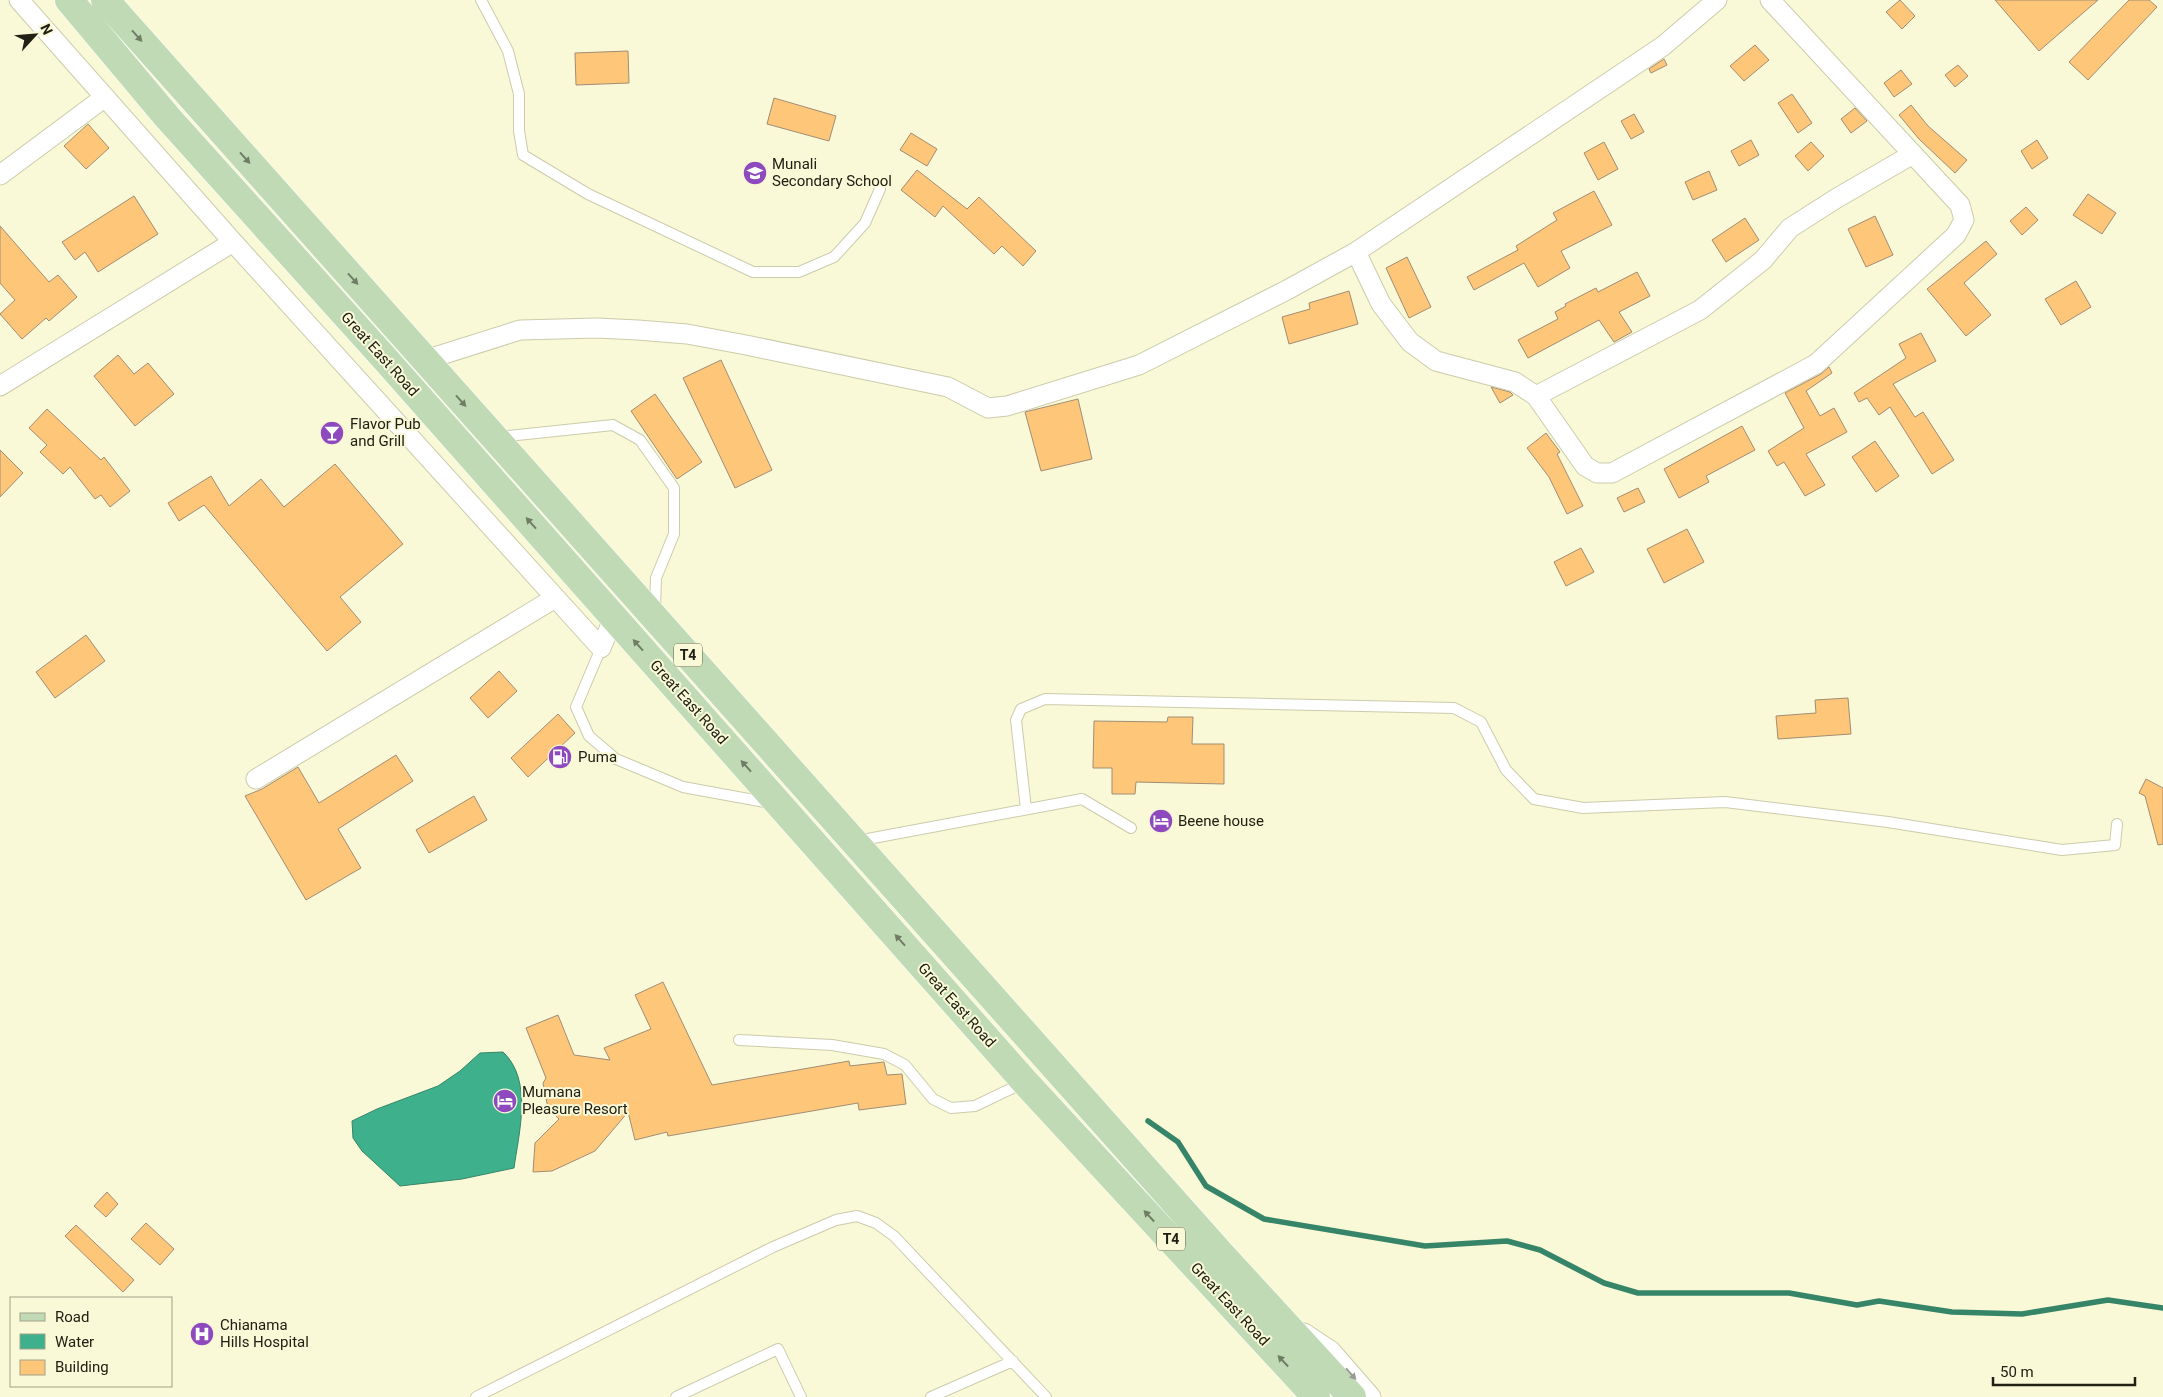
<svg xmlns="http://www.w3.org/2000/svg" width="2163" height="1397" viewBox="0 0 2163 1397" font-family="Roboto,sans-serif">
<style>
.water{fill:#3fb08c;stroke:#368568}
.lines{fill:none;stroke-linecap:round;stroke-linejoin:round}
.stream{stroke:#368568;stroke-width:5.5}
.building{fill:#fec678;stroke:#a18d74}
.service-casing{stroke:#cccbac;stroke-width:12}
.minor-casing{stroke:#cccbac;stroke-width:21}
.primary-casing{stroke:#fff;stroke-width:29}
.service{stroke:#fff;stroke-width:10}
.minor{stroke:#fff;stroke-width:19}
.primary{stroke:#bfdab5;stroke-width:28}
.oneway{fill:#707d64}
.oneway2{fill:#9b9b95}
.labels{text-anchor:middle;stroke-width:4;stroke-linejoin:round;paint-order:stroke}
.shield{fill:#f9f8d7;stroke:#61614e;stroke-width:1}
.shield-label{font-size:14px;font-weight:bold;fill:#202014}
.poi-label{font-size:15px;fill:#202014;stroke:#f9f8d7;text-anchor:start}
.street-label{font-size:15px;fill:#202014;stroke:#f9f8d7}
</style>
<rect width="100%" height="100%" fill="#f9f8d7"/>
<path class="water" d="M503,1052C533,1080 519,1132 514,1168L462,1179L400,1186L362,1151L353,1138L352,1121L377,1109L438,1086L460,1071L480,1053Z"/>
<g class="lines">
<path class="stream" d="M1148,1121L1178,1142L1206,1186L1264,1219L1425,1246L1507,1241L1540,1250L1604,1283L1638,1293H1789L1857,1305L1879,1301L1952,1312L2022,1314L2108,1300L2163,1308"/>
</g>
<path class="building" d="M1900,0L1915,16L1902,29L1886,12Z
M1995,0H2098L2039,51Z
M2129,0H2149L2157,7L2088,80L2069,62Z
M1755,45L1769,60L1744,81L1730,66Z
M628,51L629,83L576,85L575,53Z
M1664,59L1667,65L1651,73L1649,69Z
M1958,65L1968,76L1955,87L1945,75Z
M1901,70L1912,84L1894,97L1884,83Z
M1792,94L1812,123L1798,133L1778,103Z
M774,98L836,116L829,141L767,124Z
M1911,105L1928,126L1967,160L1955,173L1919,139L1899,115Z
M1855,108L1867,121L1851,133L1841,119Z
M1634,114L1644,132L1631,139L1621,121Z
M88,124L109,148L86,169L64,146Z
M911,133L937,149L927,166L900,150Z
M1751,140L1759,155L1739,166L1731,151Z
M2037,140L2048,158L2032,169L2021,151Z
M1604,142L1618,169L1598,180L1584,153Z
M1811,142L1824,156L1808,171L1795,156Z
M917,170L967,209L979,197L1036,251L1023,266L1002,246L994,254L943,206L935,217L901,190Z
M1709,171L1717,190L1693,200L1685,182Z
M1594,191L1612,225L1561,251L1570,268L1538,287L1524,263L1474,290L1467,277L1518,250L1516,246L1557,220L1553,213Z
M2088,194L2116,213L2102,234L2073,215Z
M134,196L158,234L98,272L85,252L75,260L62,242Z
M2026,207L2038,220L2022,235L2010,221Z
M1875,216L1893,255L1866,267L1848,229Z
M1745,218L1759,240L1726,262L1712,240Z
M0,226L49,282L58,275L77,297L49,321L46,318L22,339L0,314L15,300L0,283Z
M1986,241L1997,254L1964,283L1991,315L1966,336L1927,289Z
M1407,257L1431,307L1409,318L1386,268Z
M1637,272L1650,296L1619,312L1632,332L1614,342L1599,320L1528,358L1518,340L1558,319L1555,312L1566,306L1565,304L1596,288L1598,292Z
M2076,281L2091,307L2061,325L2045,299Z
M1349,291L1358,324L1289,344L1282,317L1310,309L1309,303Z
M1921,333L1936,361L1893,384L1915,417L1923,412L1954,460L1932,474L1890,407L1879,415L1867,398L1859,402L1854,393L1906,358L1899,344Z
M118,355L134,374L148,363L174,394L135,426L94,376Z
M721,360L772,470L735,488L683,378Z
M1829,367L1832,373L1806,391L1820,416L1834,408L1847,432L1806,454L1825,485L1805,496L1784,462L1777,466L1768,451L1804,428L1785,393L1821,374Z
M1491,387L1510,392L1513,395L1500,403Z
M655,394L702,462L677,479L631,411Z
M1078,399L1092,459L1041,471L1025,412Z
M47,409L101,460L104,457L130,491L110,507L101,495L95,499L70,467L63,474L40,452L47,445L29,428Z
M1742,426L1755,450L1706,476L1709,482L1679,498L1664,469Z
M1546,433L1560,452L1557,454L1583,506L1567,514L1549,477L1527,448Z
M1875,441L1899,476L1876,492L1852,457Z
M0,450L23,473L0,497Z
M335,464L403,544L340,597L361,622L327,651L204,505L179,521L168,503L211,476L229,506L261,479L284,507Z
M1638,488L1645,502L1624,512L1617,498Z
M1687,529L1704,562L1664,583L1647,549Z
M1581,548L1594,572L1566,586L1554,562Z
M86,635L105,661L55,698L36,672Z
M499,671L517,691L488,718L470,698Z
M1848,698L1851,734L1778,739L1776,716L1816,713L1815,700Z
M558,714L575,733L528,777L511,758Z
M1168,717H1193L1192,744H1224V784L1136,782L1135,794H1112V768H1093L1094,721L1167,722Z
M396,755L413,781L338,829L361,868L306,900L245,796L262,789L298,767L319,803Z
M2146,779L2163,788V844L2158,845L2145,796L2139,793Z
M474,796L487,820L429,853L416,830Z
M663,982L712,1085L849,1061L850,1066L884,1062L887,1075L902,1074L906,1104L859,1110L858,1103L668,1136L667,1132L635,1140L628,1112L595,1151L552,1171L533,1172L535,1143L559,1119L548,1108L543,1083L546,1078L526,1028L558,1015L574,1055L610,1060L604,1048L651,1029L635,995Z
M107,1192L118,1204L106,1217L94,1206Z
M146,1223L174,1249L160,1265L131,1239Z
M76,1225L134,1280L123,1292L65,1236Z"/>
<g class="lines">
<g class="service-casing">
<path id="service" d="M481,0L508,51L519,94V131L523,155L588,194L753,272H799L834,257L865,223L880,189
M498,437L613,425L640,440L674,488V534L656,578L655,609
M601,648L576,707L589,736L616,759L683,787L770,803
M1026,809L1016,720L1021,709L1045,699L1454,708L1481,722L1506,770L1534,799L1583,808L1725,802L1888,822L2062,850L2115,845L2117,824
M857,841L1082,799L1131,828
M739,1040L832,1045L884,1054L905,1065L933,1099L951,1108L975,1106L1023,1083
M476,1397L773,1247L836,1220L857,1216L876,1223L894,1236L1046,1397
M676,1397L778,1349L801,1397
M931,1397L1013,1361"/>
</g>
<g class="minor-casing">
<path id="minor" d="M19,0L233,242L601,648L614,617
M0,175L105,97
M1356,252L1381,304L1410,342L1436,361L1515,382L1536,396L1585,466L1597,473H1612L1816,364L1956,235L1964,220L1960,205L1770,0
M425,360L520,330L597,328L638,330L687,334L746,345L948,387L988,408L1007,406L1139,365L1287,290L1356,252L1663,46L1717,0
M0,386L233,242
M1536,396L1700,310L1763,260L1790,228L1837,198L1913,154
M256,779L555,598
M1304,1333L1331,1351L1371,1397"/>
</g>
<g class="primary-casing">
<path id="primary" d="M69,0L168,118L386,360L1025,1082L1316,1397
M105,0L1220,1253L1352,1397"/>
</g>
<use href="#service" class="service"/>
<use href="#minor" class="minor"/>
<use href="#primary" class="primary"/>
</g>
<defs><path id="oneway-solid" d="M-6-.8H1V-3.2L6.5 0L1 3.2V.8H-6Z" transform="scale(1.25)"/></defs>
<g class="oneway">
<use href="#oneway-solid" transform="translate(137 36) rotate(48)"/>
<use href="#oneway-solid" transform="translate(245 158) rotate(48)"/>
<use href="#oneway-solid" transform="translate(353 279) rotate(48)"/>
<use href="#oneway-solid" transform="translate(461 401) rotate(48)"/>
<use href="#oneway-solid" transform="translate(531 523) rotate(-132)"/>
<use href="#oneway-solid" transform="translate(638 645) rotate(-132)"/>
<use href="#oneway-solid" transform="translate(746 766) rotate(-132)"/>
<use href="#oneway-solid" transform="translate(900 940) rotate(-132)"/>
<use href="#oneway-solid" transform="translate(1149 1216) rotate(-133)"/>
<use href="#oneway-solid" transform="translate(1283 1361) rotate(-133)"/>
</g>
<use class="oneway2" href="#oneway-solid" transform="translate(1351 1374) rotate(48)"/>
<defs>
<g id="school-disc" transform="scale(1.25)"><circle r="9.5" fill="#8d49bd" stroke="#f9f8d7"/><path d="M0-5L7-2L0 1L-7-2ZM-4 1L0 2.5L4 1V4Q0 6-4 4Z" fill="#fff"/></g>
<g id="bar-disc" transform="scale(1.25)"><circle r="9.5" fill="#8d49bd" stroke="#f9f8d7"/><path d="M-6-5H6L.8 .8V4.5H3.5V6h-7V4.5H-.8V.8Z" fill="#fff"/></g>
<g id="fuel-disc" transform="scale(1.25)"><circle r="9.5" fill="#8d49bd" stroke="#f9f8d7"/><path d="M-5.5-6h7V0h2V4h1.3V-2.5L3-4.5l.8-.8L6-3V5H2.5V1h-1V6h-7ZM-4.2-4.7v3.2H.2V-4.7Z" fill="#fff"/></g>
<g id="hotel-disc" transform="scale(1.25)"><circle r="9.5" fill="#8d49bd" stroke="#f9f8d7"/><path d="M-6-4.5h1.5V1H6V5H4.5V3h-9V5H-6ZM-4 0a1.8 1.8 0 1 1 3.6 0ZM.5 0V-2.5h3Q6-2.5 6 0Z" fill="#fff"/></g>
<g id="hospital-disc" transform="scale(1.25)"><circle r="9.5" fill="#8d49bd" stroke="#f9f8d7"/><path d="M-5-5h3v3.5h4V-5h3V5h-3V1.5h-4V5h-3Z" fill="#fff"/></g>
</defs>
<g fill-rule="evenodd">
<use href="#school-disc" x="755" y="173"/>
<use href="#bar-disc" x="332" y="433"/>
<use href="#fuel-disc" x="560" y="757"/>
<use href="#hotel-disc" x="1161" y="821"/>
<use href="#hotel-disc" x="505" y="1101"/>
<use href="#hospital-disc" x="202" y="1334"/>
</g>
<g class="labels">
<g class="shield">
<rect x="674" y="643.5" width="28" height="23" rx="4"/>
<rect x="1157" y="1227.5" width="28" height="23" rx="4"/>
</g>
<g class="shield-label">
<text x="688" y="660">T4</text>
<text x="1171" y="1244">T4</text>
</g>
<g class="poi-label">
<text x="772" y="169">Munali<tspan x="772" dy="17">Secondary School</tspan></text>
<text x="350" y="429">Flavor Pub<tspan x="350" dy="17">and Grill</tspan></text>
<text x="578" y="762">Puma</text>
<text x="1178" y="826">Beene house</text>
<text x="522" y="1097">Mumana<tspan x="522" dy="17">Pleasure Resort</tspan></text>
<text x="220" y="1330">Chianama<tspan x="220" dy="17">Hills Hospital</tspan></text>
</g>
<g class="street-label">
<text transform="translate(380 354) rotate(48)" y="5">Great East Road</text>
<text transform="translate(689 702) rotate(48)" y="5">Great East Road</text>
<text transform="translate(957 1005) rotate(48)" y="5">Great East Road</text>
<text transform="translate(1230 1304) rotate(47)" y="5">Great East Road</text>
</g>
</g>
<rect x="10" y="1297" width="162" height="90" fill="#f9f8d7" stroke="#a2a289"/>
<rect x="20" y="1313" width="25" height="8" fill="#bfdab5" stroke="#a2a289"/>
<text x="55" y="1322" font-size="15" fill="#202014">Road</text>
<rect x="20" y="1334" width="25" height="15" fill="#3fb08c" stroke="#a2a289"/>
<text x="55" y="1347" font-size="15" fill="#202014">Water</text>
<rect x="20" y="1360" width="25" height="15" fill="#fec678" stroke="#a2a289"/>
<text x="55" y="1372" font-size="15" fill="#202014">Building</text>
<g transform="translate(35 35) rotate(64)" stroke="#f9f8d7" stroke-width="4" paint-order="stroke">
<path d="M0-4L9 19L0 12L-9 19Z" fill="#202014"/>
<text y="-8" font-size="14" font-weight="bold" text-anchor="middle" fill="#202014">N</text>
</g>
<path d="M1993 1377v8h142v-8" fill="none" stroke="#202014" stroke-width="2.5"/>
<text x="2000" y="1377" font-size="15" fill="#202014" stroke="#f9f8d7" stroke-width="4" paint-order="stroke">50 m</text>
</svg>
